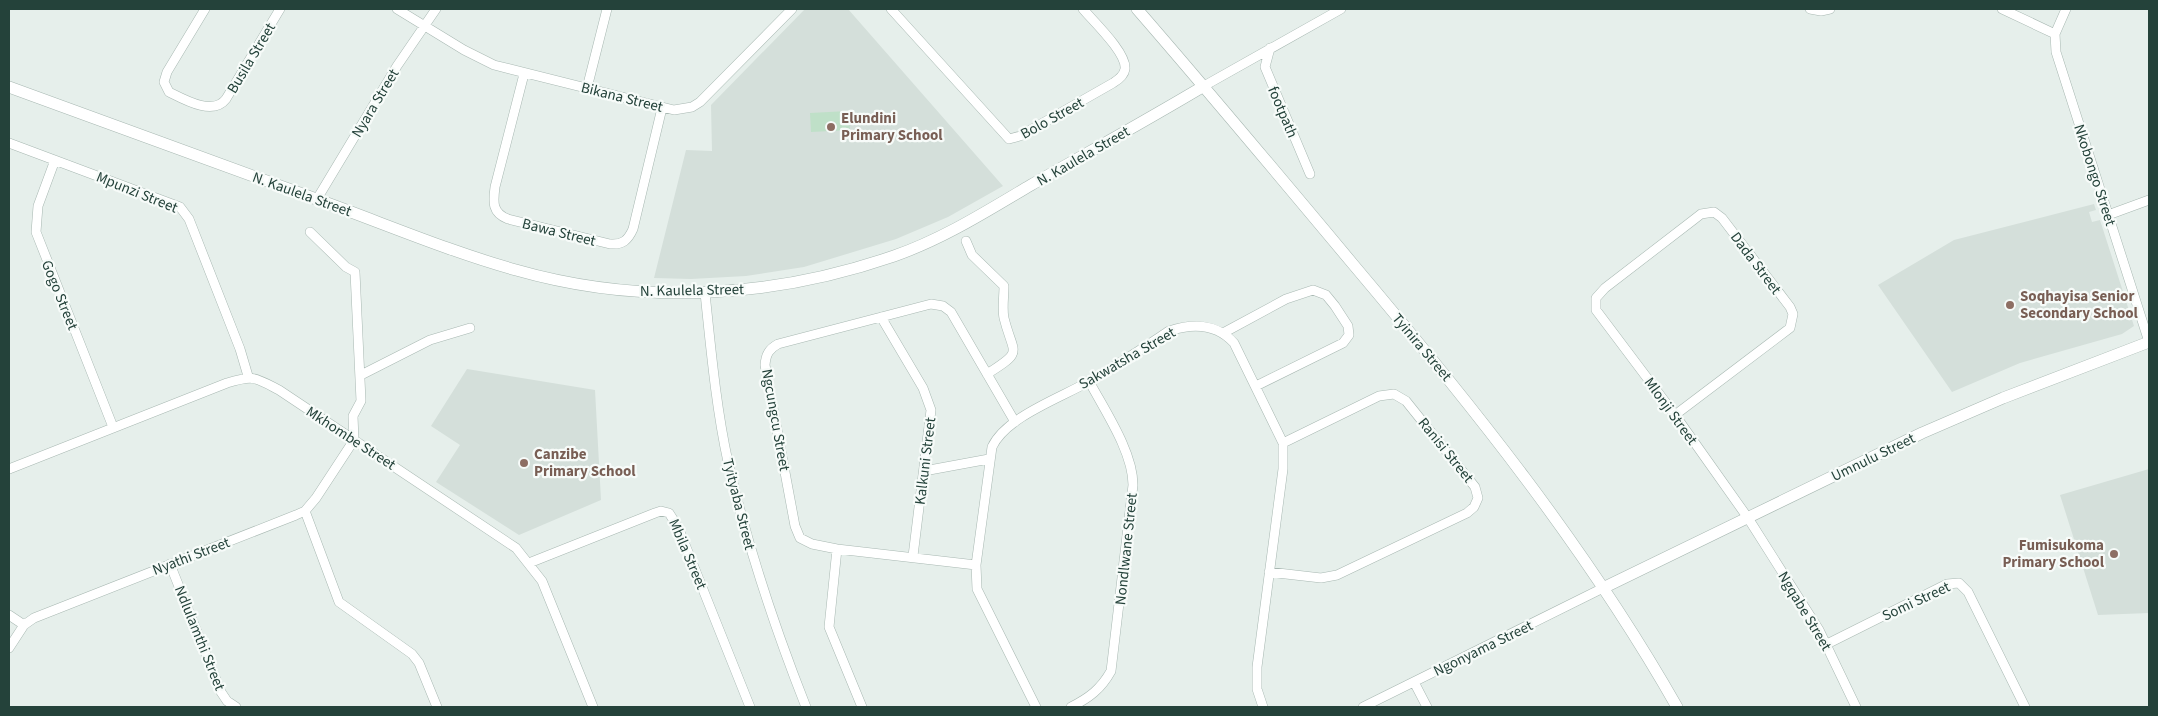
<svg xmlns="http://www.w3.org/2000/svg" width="2158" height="716" viewBox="0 0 2158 716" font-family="'Source Sans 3',sans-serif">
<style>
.built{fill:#d4dfda}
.green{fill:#bfe0c8}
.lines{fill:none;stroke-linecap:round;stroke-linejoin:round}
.minor-casing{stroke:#a8b8b2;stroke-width:10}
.tertiary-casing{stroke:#a8b8b2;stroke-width:12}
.minor{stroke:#fff;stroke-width:9}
.tertiary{stroke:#fff;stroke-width:11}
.education-dot{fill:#8d6e63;stroke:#f7fbf9;stroke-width:2}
.labels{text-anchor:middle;stroke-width:4.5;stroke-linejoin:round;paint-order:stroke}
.street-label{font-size:15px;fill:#24423a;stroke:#f7fbf9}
.education-label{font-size:15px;font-weight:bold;fill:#785e54;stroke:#f7fbf9;text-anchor:start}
</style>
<rect width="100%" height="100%" fill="#e6efeb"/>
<path class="built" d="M805,9H848L1003,186L948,217L896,239L804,267L746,276L691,279L654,278L686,150L712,151L711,105Z
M2094,204L2096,210L2089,212L2092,222L2100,220L2134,326L2122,334L2020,363L1952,392L1878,285L1954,240Z
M467,369L595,390L601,500L519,535L436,482L460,445L431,426Z
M2149,469V613L2098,615L2060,495Z"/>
<path class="green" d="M848,111L850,130L811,132L810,113Z"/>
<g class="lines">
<g class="minor-casing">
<path id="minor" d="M205,9L167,72L164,82L169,92C185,100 213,116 226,99L280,9
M397,9L464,50L494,65L674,110L692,107L700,102L792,9
M891,9L1009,139L1020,136L1113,83C1118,80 1124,76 1125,69C1127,53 1093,21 1083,9
M1810,9L1821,11L1830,9
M2002,9L2055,34
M2066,9L2055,34L2056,52L2149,342
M1270,48L1265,67L1310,174
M524,74L495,187C493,202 492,213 508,219L610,244C623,245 628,240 633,229L662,108
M1204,86L1341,9
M587,88L607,9
M9,143L180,207L189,219L240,349L248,376
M55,160L38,206L36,232L113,427
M317,199L397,66L436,9
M2108,215L2149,200
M966,241L972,255L1004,286C1004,296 1002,309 1004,318C1013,355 1025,350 987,374
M705,293C711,350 716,407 728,462C748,548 774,626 806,707
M881,317L923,388L931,410L913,556
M1225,332L1286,299L1313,290L1326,295L1335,306L1348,326L1349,335L1343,343L1256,386
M361,375L430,340L470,328
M1675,415L1790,328L1793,314L1790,307L1722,218L1714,212L1701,214L1692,221L1605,288L1596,298V310L1675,415L1748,518L1819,630L1856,707
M9,469L227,383C254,375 254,377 279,390L516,548L542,581L593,707
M924,471L989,459
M305,511L339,602L412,654L419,663L437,707
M837,549L829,627L862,707
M529,563L655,513L661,511L669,513L678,527L750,707
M170,564L221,692L227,701L236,707
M976,565L837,549L812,544L800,538L795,526L765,365C766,354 769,349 778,344L931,304L943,306L951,312L1015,422
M1269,572L1321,578L1337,575L1467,513L1474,507L1478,498L1475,487L1406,401L1394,394L1379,396L1283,443
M9,615L24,625
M1827,644L1947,584L1959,583L1968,592L2025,707
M9,648L24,625L34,618L296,515L305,511L316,498L354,440L353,416L361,401L355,272L346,267L310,232
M1414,682L1427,707
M1036,707L977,589L976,565L992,447C1006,417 1060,398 1088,382C1116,366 1143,348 1169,331C1193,323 1217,324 1234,343L1283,443V469L1257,667V689L1263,707
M1071,707C1089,698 1101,689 1111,671L1133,485C1133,452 1105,411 1089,381
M1363,707L1603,588"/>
</g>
<g class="tertiary-casing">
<path id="tertiary" d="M1137,9C1210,93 1281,178 1352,263C1471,404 1586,547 1677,707
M9,87C111,125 214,161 316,199C383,223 448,251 516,270C642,306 772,298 894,256C943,239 987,211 1031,185C1089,152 1147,120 1204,86
M1603,588L1922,433L2003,398L2149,342"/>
</g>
<use href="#minor" class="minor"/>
<use href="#tertiary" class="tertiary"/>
</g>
<g class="education-dot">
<circle cx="831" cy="127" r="5"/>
<circle cx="2010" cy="305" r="5"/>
<circle cx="524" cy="463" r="5"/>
<circle cx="2114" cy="554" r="5"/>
</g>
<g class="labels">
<g class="street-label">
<text transform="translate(251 58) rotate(-59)" y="5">Busila Street</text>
<text transform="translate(622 97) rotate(14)" y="5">Bikana Street</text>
<text transform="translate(375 103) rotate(-59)" y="5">Nyara Street</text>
<text transform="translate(1283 112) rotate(67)" y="5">footpath</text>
<text transform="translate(1052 118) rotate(-29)" y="5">Bolo Street</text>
<text transform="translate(1083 156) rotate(-30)" y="5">N. Kaulela Street</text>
<text transform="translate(2095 175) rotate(72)" y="5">Nkobongo Street</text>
<text transform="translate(137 192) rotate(22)" y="5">Mpunzi Street</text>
<text transform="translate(302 194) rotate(20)" y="5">N. Kaulela Street</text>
<text transform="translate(559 232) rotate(14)" y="5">Bawa Street</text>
<text transform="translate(1756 263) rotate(53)" y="5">Dada Street</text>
<text transform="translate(692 290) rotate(-1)" y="5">N. Kaulela Street</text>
<text transform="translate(60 295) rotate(68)" y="5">Gogo Street</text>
<text transform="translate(1422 347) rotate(50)" y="5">Tyinira Street</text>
<text transform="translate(1127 358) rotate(-30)" y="5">Sakwatsha Street</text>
<text transform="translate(1671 411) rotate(54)" y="5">Mlonji Street</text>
<text transform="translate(776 420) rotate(80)" y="5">Ngcungcu Street</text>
<text transform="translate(351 438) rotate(33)" y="5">Mkhombe Street</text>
<text transform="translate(1446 450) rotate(51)" y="5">Ranisi Street</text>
<text transform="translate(1873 457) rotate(-26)" y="5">Umnulu Street</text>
<text transform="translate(925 461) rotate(-83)" y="5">Kalkuni Street</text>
<text transform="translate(739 504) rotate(76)" y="5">Tyityaba Street</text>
<text transform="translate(1126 549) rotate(-84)" y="5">Nondlwane Street</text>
<text transform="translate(688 554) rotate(67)" y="5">Mbila Street</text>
<text transform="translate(191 556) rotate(-21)" y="5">Nyathi Street</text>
<text transform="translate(1916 601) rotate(-25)" y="5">Somi Street</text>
<text transform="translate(1805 611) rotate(59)" y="5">Ngqabe Street</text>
<text transform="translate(200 638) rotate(68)" y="5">Ndlulamthi Street</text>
<text transform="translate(1483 648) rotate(-26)" y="5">Ngonyama Street</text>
</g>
<g class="education-label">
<text x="841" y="123">Elundini<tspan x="841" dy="17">Primary School</tspan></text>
<text x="2020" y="301">Soqhayisa Senior<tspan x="2020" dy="17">Secondary School</tspan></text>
<text x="534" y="459">Canzibe<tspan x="534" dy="17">Primary School</tspan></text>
<text x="2104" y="550" text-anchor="end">Fumisukoma<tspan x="2104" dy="17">Primary School</tspan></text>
</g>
</g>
<rect width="2158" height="716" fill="none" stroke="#24423a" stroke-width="20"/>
</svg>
